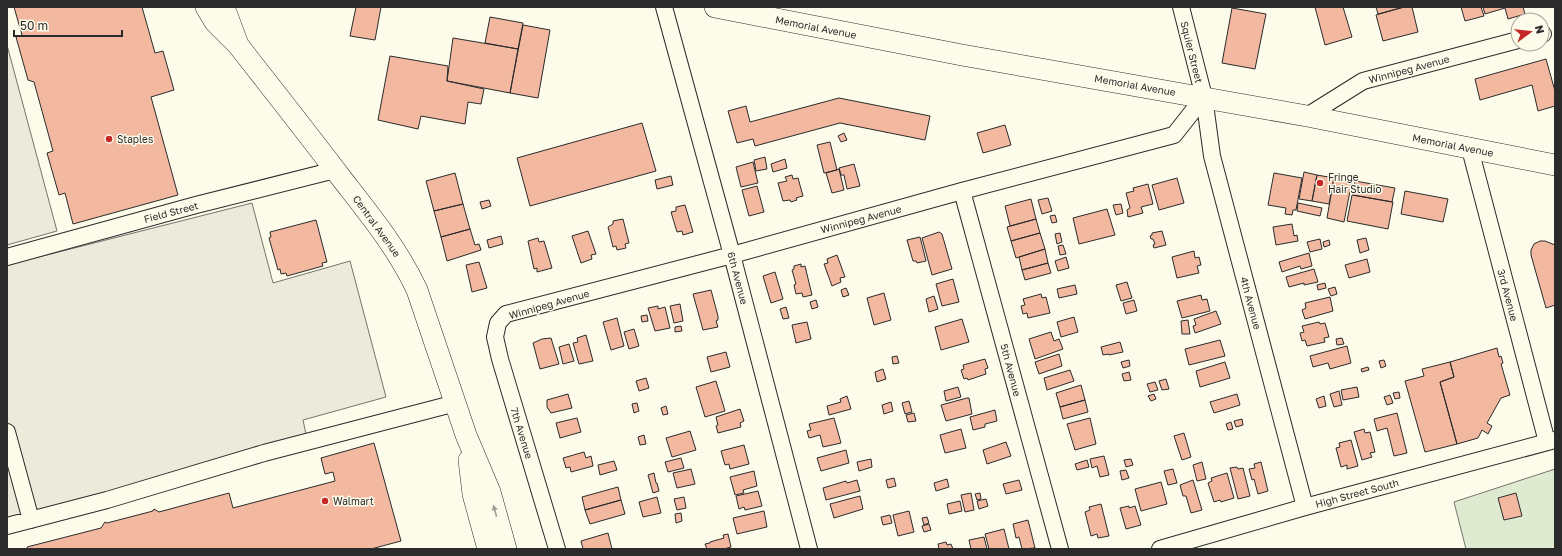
<svg xmlns="http://www.w3.org/2000/svg" width="1562" height="556" viewBox="0 0 1562 556" font-family="'Golos Text',sans-serif">
<style>
.green{fill:#deebd1;stroke:#74746e}
.parking{fill:#eceadb;stroke:#74746e}
.building{fill:#f2b8a0;stroke:#2b2b2b}
.lines{fill:none;stroke-linecap:round;stroke-linejoin:round}
.minor-casing{stroke:#2b2b2b;stroke-width:18}
.major-casing{stroke:#2b2b2b;stroke-width:22}
.minor{stroke:#fdfbea;stroke-width:16}
.major{stroke:#fdfbea;stroke-width:21}
.oneway{fill:#9e9d94}
.poi-dot{fill:#c62828;stroke:#fdfbea;stroke-width:1.5}
.labels{text-anchor:middle;stroke-width:3;stroke-linejoin:round;paint-order:stroke}
.street-label{font-size:10px;fill:#2b2b2b;stroke:#fdfbea}
.poi-label{font-size:10px;fill:#2b2b2b;stroke:#fdfbea;text-anchor:start}
</style>
<rect width="100%" height="100%" fill="#fdfbea"/>
<path class="green" d="M1555,469V549H1466L1454,502Z"/>
<path class="parking" d="M7,45L57,231L7,245Z
M252,203L273,283L350,261L386,397L303,420L307,439L7,524V265Z"/>
<path class="building" d="M14,7H142L155,53L163,51L174,90L151,97L178,195L73,224L65,193L59,195L47,153L53,151L34,82L28,80L16,37L22,35Z
M356,7H381L375,40L350,36Z
M1315,7H1343L1352,37L1325,45Z
M1376,7H1404L1378,14Z
M1404,7H1412L1418,32L1383,41L1376,15Z
M1461,7H1481L1484,16L1465,21Z
M1483,7H1523L1525,14L1508,19L1505,8L1485,14Z
M1232,8L1266,14L1255,69L1222,63Z
M490,17L523,23L518,49L485,43Z
M523,25L550,30L538,98L510,93Z
M453,38L518,49L510,93L447,81Z
M390,56L448,66L447,81L484,89L481,104L468,102L465,124L421,116L418,129L378,120Z
M1546,59L1555,91V106L1538,111L1532,85L1480,100L1475,79Z
M839,98L930,116L925,140L840,123L755,146L753,139L737,143L728,111L746,106L750,122Z
M642,123L656,171L530,206L517,158Z
M1005,125L1011,145L983,153L977,133Z
M844,133L847,140L841,142L838,136Z
M830,142L837,170L824,173L817,145Z
M765,157L767,169L756,171L754,160Z
M785,159L787,168L773,172L771,164Z
M753,162L758,183L741,187L736,167Z
M854,164L860,186L847,189L844,175H841L839,168Z
M839,169L844,190L832,193L826,173Z
M1304,172L1317,175L1312,201L1299,199Z
M455,173L463,204L434,211L426,181Z
M1274,173L1302,178L1296,210H1293L1292,215L1285,214L1286,208L1268,205Z
M792,175L793,179L798,178L803,196L796,198L797,200L791,202L790,200L783,201L778,183L787,181L785,177Z
M1317,175L1334,178L1329,204L1312,201Z
M671,176L673,185L657,189L655,180Z
M1177,178L1184,203L1159,210L1152,185Z
M1334,178L1352,181L1344,222L1327,218Z
M1355,181L1395,188L1392,202L1353,195Z
M1148,184L1153,204L1141,207L1143,213L1128,217L1127,210L1130,208L1126,193L1134,191L1133,188Z
M757,186L764,212L749,216L742,190Z
M1405,191L1448,199L1443,222L1401,214Z
M1352,195L1393,202L1388,229L1347,221Z
M1048,198L1052,211L1042,214L1038,200Z
M1031,199L1036,219L1010,226L1005,206Z
M489,200L491,206L482,209L480,202Z
M1298,203L1322,208L1320,216L1297,211Z
M463,204L470,229L441,237L434,211Z
M1121,204L1123,213L1116,215L1113,205Z
M685,205L693,232L683,235L682,231L677,232L671,212L676,211V207Z
M1107,209L1115,235L1079,244L1073,218Z
M1055,215L1057,222L1052,223L1050,216Z
M623,219L629,243L625,244L626,248L617,250L616,246L613,247L608,227L613,224V221Z
M1036,219L1040,233L1011,241L1007,227Z
M316,220L327,262L322,263L323,266L287,276L286,273L281,274L280,269L278,270L269,238L271,237L270,232Z
M1292,224L1294,236L1297,235L1298,241L1276,245L1273,227Z
M470,229L475,245L479,244L481,250L447,261L441,237Z
M588,231L596,254L591,255L592,259L581,263L572,236Z
M1162,231L1166,245L1154,248L1153,245L1155,244L1153,239H1151L1150,236L1152,235V233Z
M939,232L942,234L952,269L932,275L922,238Z
M1040,233L1045,249L1016,258L1011,241Z
M1060,233L1062,242L1057,244L1055,234Z
M501,236L503,244L489,248L487,240Z
M920,237L926,261L917,263L916,261H913L907,240Z
M538,238L539,242L544,241L552,268L537,272V268L534,269L528,241Z
M1366,238L1369,250L1360,253L1357,240Z
M1320,239L1322,249L1310,252L1307,242Z
M1329,240L1330,245L1324,247L1323,242Z
M1540,241H1545L1555,245V305L1546,308L1531,255V250L1534,244Z
M1063,245L1066,254L1060,255L1058,246Z
M1045,249L1048,263L1022,270L1019,257Z
M1194,251L1195,258L1199,257L1201,265L1197,266L1199,273L1177,278L1172,257Z
M1309,253L1312,266L1301,269L1300,266L1282,272L1279,262Z
M837,255L845,277L840,278L841,282L832,286L824,264L828,263L827,259Z
M1066,257L1069,268L1058,271L1055,261Z
M1367,259L1370,272L1349,278L1345,265Z
M479,262L487,288L472,292L466,265Z
M1048,263L1051,273L1025,280L1022,270Z
M801,264V267L805,266L812,295L803,297L802,293L796,294L794,285L796,284L792,270L794,269V266Z
M1314,269L1318,282L1304,285V283L1289,287L1286,277Z
M775,272L783,299L771,303L763,276Z
M953,279L959,302L942,306L936,284Z
M1127,282L1132,298L1121,301L1116,285Z
M1325,283L1326,288L1318,290L1317,285Z
M1075,285L1077,294L1059,298L1057,289Z
M1335,287L1337,294L1331,296L1328,289Z
M846,288L849,295L843,297L841,290Z
M711,290L718,316V320L716,321L718,327L703,330L693,294Z
M884,293L891,320L874,325L867,298Z
M1041,294L1042,298L1046,297L1050,313L1028,318L1027,313L1023,314L1021,306L1025,305L1023,299Z
M1201,295L1202,300L1207,299L1210,311L1182,318L1177,301Z
M934,296L938,309L929,312L926,299Z
M1330,297L1333,311L1305,319L1302,310L1306,308L1305,303Z
M816,300L818,307L812,309L810,302Z
M1134,300L1137,311L1126,314L1123,303Z
M680,304L683,321L674,323L670,306Z
M658,306V309L665,307L670,328L655,331L648,308Z
M786,307L789,318L783,319L780,309Z
M1216,311L1221,324L1195,333L1193,326L1196,325L1194,319Z
M647,315L648,321L642,322L641,316Z
M1074,317L1078,332L1061,337L1057,322Z
M617,318L624,346L611,350L603,322Z
M962,319L969,342L941,350L935,327Z
M1188,320L1190,334H1182L1181,321Z
M807,322L811,339L796,343L792,325Z
M1319,322L1320,324L1325,323L1329,337L1324,338L1325,342L1307,346L1305,340L1302,341L1300,333L1304,332L1302,326Z
M681,326L682,331L675,332V327Z
M634,329L639,346L629,349L624,332Z
M1051,332L1054,341L1059,339L1063,349L1035,359L1029,339Z
M586,335L593,361L579,364L573,343L578,342L577,338Z
M551,338L559,364L540,369L533,343L542,339Z
M1342,338L1344,344L1337,345L1336,339Z
M1220,340L1225,356L1189,365L1185,349Z
M1120,342L1123,352L1109,355V354L1103,355L1101,347Z
M569,344L574,361L563,364L559,347Z
M1347,346L1351,363L1330,369L1328,363L1313,367L1310,356Z
M1497,348L1499,357L1501,356L1503,363L1501,364L1510,395L1501,398L1487,423L1492,426L1488,434L1482,430L1478,438L1457,444L1440,382L1454,377L1450,362Z
M726,352L730,367L711,372L707,357Z
M1059,354L1062,366L1039,374L1035,362Z
M897,356L899,363L893,364L892,357Z
M985,359L988,368L985,369L986,374L968,380L967,378L964,379L961,370L964,369L963,365Z
M1129,360L1130,366L1123,368L1121,362Z
M1384,360L1386,366L1381,368L1379,361Z
M1225,362L1230,378L1200,387L1196,371Z
M1450,362L1454,377L1440,382L1457,444L1425,452L1405,381L1424,376L1422,369Z
M1368,367L1369,370L1362,372L1361,369Z
M883,369L886,379L877,382L875,372Z
M1070,370L1074,381L1047,390L1044,378Z
M1129,372L1131,380L1124,381L1122,374Z
M646,378L649,388L639,391L636,381Z
M1166,379L1169,389L1162,390L1159,381Z
M716,381L725,411L705,417L696,387Z
M1155,382L1158,390L1150,392L1147,384Z
M1081,385L1085,400L1060,407L1056,393Z
M958,387L961,397L946,401L944,391Z
M1357,387L1359,397L1343,400L1341,390Z
M1339,391L1342,405L1334,407L1330,394Z
M1399,392L1400,398L1395,399L1393,393Z
M568,394L572,408L551,413L547,407V400Z
M1154,394L1156,399L1151,401L1148,396Z
M1237,394L1240,405L1214,413L1210,402Z
M1390,395L1393,403L1387,405L1384,397Z
M847,396L851,409L829,415L827,406L841,402L840,399Z
M1324,396L1326,406L1319,408L1316,399Z
M967,398H969L972,414L946,421L941,405Z
M1085,400L1088,412L1063,419L1060,407Z
M909,401L912,412L905,414L902,403Z
M891,402L893,411L884,414L882,405Z
M637,403L639,411L634,413L632,404Z
M666,406L668,414L663,415L661,408Z
M740,409L744,421L740,423L741,427L718,433L716,426L718,425L716,417Z
M995,410L997,421L985,424V427L973,430L970,417Z
M914,413L916,421L908,422L906,415Z
M1397,413L1407,453L1394,456L1387,428L1377,431L1374,419Z
M577,418L581,432L560,438L556,423Z
M834,418L841,443L823,447L820,435L809,438L807,431L811,430L809,424Z
M1090,418L1096,444L1075,450L1067,424Z
M1242,419L1243,425L1236,427L1234,421Z
M1231,422L1233,429L1228,430L1226,424Z
M961,429L966,448L945,453L940,435Z
M1364,429L1365,433L1370,432L1375,452L1370,453L1372,457L1362,460L1354,432Z
M690,431L696,450L672,457L666,438Z
M1184,433L1191,457L1182,460L1174,436Z
M644,435L646,444L640,445L638,437Z
M1351,440L1358,466L1347,469V465L1341,467L1336,448L1340,447L1339,443Z
M1006,442L1011,456L987,464L983,450Z
M374,443L401,541L371,549H28L27,547L101,528L105,522L107,523L153,511L154,509L159,512L229,493L233,508L335,481L333,472L325,474L321,458Z
M744,445L749,464L730,469L729,464L725,465L721,451Z
M846,450L849,463L821,471L817,458Z
M584,452L586,458L591,456L593,466L571,472L570,467L566,468L563,458Z
M1104,456L1109,475L1100,477L1097,466L1092,468L1090,459Z
M681,458L684,468L668,472L665,462Z
M871,459L872,467L859,471L857,462Z
M1131,459L1133,465L1126,467L1124,460Z
M1087,460L1089,467L1077,470L1075,464Z
M614,461L617,470L600,475L598,465Z
M1202,462L1206,479L1197,481L1193,465Z
M1261,462L1268,491L1258,494L1254,479L1252,480L1249,469L1255,468L1254,464Z
M1237,467L1238,469L1243,468L1250,496L1238,499L1230,468Z
M691,469L695,484L677,488L673,473Z
M1173,469L1177,483L1168,485L1164,471Z
M1126,470L1129,478L1122,480L1120,471Z
M754,471L757,486L743,490L744,493L735,495L730,477Z
M654,473L656,483H657L659,491L653,493L648,475Z
M1227,473L1234,498L1221,502L1220,500L1214,502L1208,483L1212,481L1211,478Z
M894,478L896,486L888,488L886,480Z
M947,479L949,487L936,491L934,483Z
M857,480L860,491L826,500L823,488L846,481L847,483Z
M1019,480L1022,490L1006,494L1003,484Z
M1193,480L1202,510L1191,513L1186,496H1183L1180,485Z
M1161,482L1167,504L1141,511L1135,489Z
M618,487L621,500L585,510L582,497Z
M758,491L762,506L745,510L744,507L739,509L736,496Z
M971,493L974,510L965,512L961,495Z
M980,493L981,499L977,500L975,494Z
M1516,493L1522,516L1504,520L1498,498Z
M860,496L863,509L834,518L830,504Z
M657,497L661,513L643,517L639,502Z
M684,497L686,508L677,510L674,499Z
M986,499L988,506L979,509L977,501Z
M621,500L625,514L590,524L585,510Z
M960,501L962,511L949,514L947,504Z
M1101,504L1109,536L1098,538L1097,534L1091,536L1085,512L1090,510L1089,507Z
M1129,506V508L1135,506L1141,525L1126,529L1120,508Z
M764,511L767,527L737,534L733,518Z
M909,511L914,532L898,536L893,515Z
M681,513L682,521L676,523L675,514Z
M890,515L892,523L883,525L881,517Z
M927,517L929,523L924,525L922,518Z
M1028,520L1035,548L1022,549L1019,537L1016,538L1013,524Z
M929,524L931,530L924,532L922,526Z
M1004,529L1009,549H989L985,534Z
M608,533L612,549H583L581,541Z
M728,534L731,547L724,549H707L705,544L710,543V542L724,538L723,535Z
M984,537L987,549H971L969,540Z
M946,542L947,545L951,544L953,549H939L938,544Z"/>
<g class="lines">
<g class="minor-casing">
<path id="minor" d="M664,7L732,255L809,549
M1181,7L1204,97L1212,156L1305,507
M1542,34H1543
M1307,116L1363,81L1518,40
M1470,149L1547,442
M962,191L1060,549
M7,257L196,205L335,170
M7,432L31,520
M7,526L107,500L264,453L456,403
M557,549L500,359L495,337L498,323L506,314L732,255L962,191L1174,135L1204,97
M1160,549L1305,507L1555,440"/>
</g>
<g class="major-casing">
<path id="major" d="M206,7L215,22L238,45C273,90 308,134 342,179C370,215 398,249 417,290L466,435L490,492L506,549
M224,7L237,42
M715,7L962,55L1307,116L1555,165
M469,460L473,494L488,549"/>
</g>
<use href="#minor" class="minor"/>
<use href="#major" class="major"/>
</g>
<defs><path id="oneway-solid" d="M-6-.8H1V-3.2L6.5 0L1 3.2V.8H-6Z"/></defs>
<use class="oneway" href="#oneway-solid" transform="translate(495 511) rotate(-105)"/>
<g class="poi-dot">
<circle cx="109" cy="139" r="4"/>
<circle cx="1320" cy="183" r="4"/>
<circle cx="325" cy="501" r="4"/>
</g>
<g class="labels">
<g class="street-label">
<text transform="translate(816 27) rotate(11)" y="4">Memorial Avenue</text>
<text transform="translate(1192 52) rotate(76)" y="4">Squier Street</text>
<text transform="translate(1409 69) rotate(-15)" y="4">Winnipeg Avenue</text>
<text transform="translate(1135 85) rotate(10)" y="4">Memorial Avenue</text>
<text transform="translate(1453 145) rotate(11)" y="4">Memorial Avenue</text>
<text transform="translate(171 212) rotate(-15)" y="4">Field Street</text>
<text transform="translate(861 219) rotate(-15)" y="4">Winnipeg Avenue</text>
<text transform="translate(377 226) rotate(54)" y="4">Central Avenue</text>
<text transform="translate(738 278) rotate(75)" y="4">6th Avenue</text>
<text transform="translate(1508 295) rotate(75)" y="4">3rd Avenue</text>
<text transform="translate(1251 303) rotate(75)" y="4">4th Avenue</text>
<text transform="translate(549 304) rotate(-16)" y="4">Winnipeg Avenue</text>
<text transform="translate(1011 370) rotate(75)" y="4">5th Avenue</text>
<text transform="translate(522 433) rotate(73)" y="4">7th Avenue</text>
<text transform="translate(1357 493) rotate(-15)" y="4">High Street South</text>
</g>
<g class="poi-label">
<text x="117" y="143">Staples</text>
<text x="1328" y="181">Fringe<tspan x="1328" dy="12">Hair Studio</tspan></text>
<text x="333" y="505">Walmart</text>
</g>
</g>
<rect width="1562" height="556" fill="none" stroke="#2b2b2b" stroke-width="16"/>
<g transform="translate(1530 32) rotate(75)"><circle r="19" fill="#fdfbea" stroke="#a9a89e"/>
<path d="M0-3L7 15L0 10L-7 15Z" fill="#c62828"/>
<text y="-6" font-size="11" font-weight="bold" text-anchor="middle" fill="#2b2b2b">N</text>
</g>
<path d="M14 30v6h108v-6" fill="none" stroke="#2b2b2b" stroke-width="2"/>
<text x="20" y="30" font-size="12" fill="#2b2b2b" stroke="#fdfbea" stroke-width="3" paint-order="stroke">50 m</text>
</svg>
